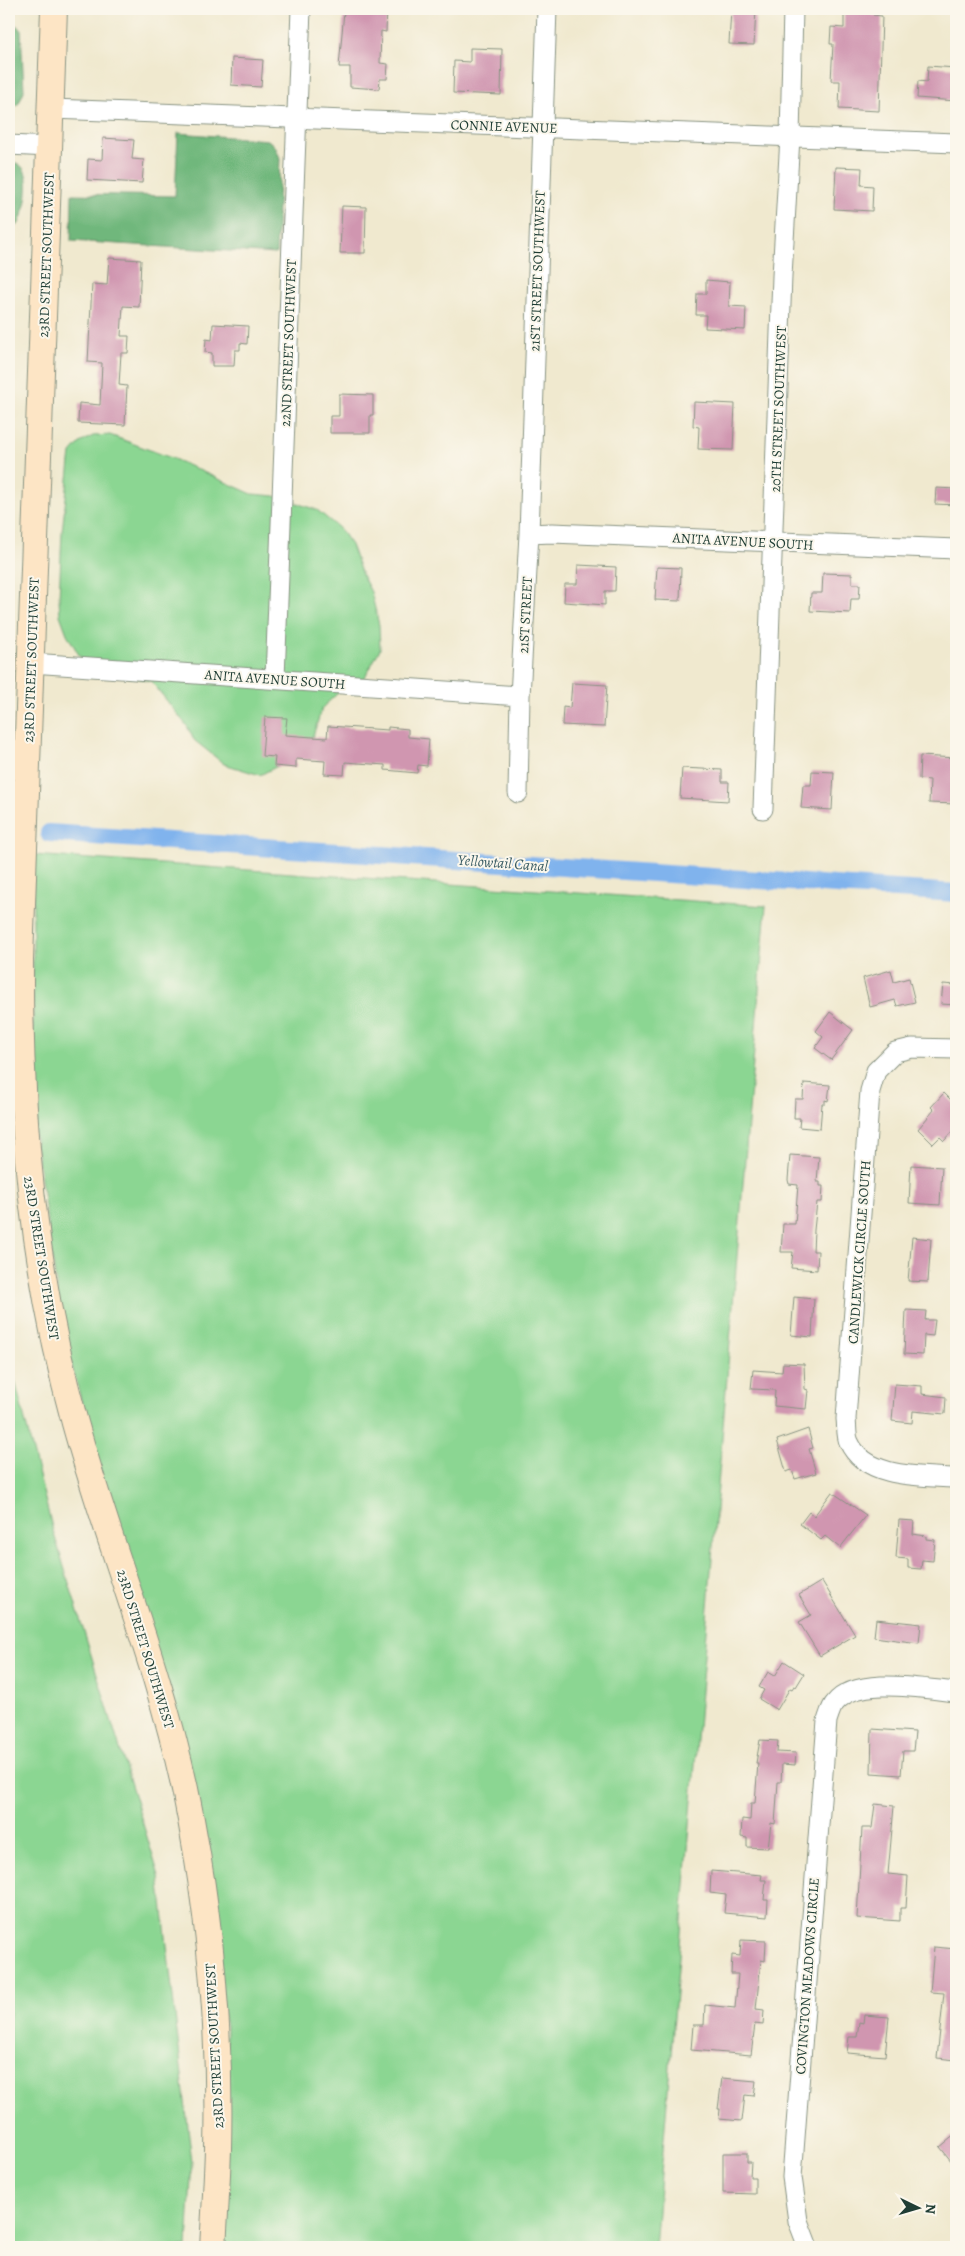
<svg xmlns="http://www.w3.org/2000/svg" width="965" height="2256" viewBox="0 0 965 2256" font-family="Alegreya,serif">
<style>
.green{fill:#8bd692;stroke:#558a63}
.forest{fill:#70b77c;stroke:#487a58}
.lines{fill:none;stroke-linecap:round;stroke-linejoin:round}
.canal{stroke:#80b3ed;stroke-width:18}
.building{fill:#d096b0}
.street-casing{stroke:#889382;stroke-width:21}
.secondary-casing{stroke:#889382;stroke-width:28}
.street{stroke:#fff;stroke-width:19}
.secondary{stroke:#fde5c5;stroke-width:26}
.labels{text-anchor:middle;stroke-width:4;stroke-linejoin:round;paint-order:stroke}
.street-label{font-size:14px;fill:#1f3d34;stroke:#fbf7ec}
.water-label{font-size:15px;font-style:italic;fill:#375a62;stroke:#fbf7ec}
</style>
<rect width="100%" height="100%" fill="#fbf7ec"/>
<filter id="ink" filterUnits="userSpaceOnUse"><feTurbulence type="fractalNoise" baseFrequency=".02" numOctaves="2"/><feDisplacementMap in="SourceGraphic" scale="10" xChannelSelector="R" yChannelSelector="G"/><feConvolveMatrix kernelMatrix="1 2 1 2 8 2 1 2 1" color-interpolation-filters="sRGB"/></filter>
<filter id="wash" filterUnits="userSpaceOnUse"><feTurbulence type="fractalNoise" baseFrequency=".0096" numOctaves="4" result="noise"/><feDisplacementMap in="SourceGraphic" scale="20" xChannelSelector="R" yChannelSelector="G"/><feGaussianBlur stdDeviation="1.12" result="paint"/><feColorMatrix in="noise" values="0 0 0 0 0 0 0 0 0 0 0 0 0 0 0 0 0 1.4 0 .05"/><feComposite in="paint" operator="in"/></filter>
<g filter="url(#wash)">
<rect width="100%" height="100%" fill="#f0e9cf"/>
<path class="green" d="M110,435L174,459L252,494L275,496L317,510L339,528L351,545L362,575L371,592L379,625L380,649L365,677L342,689L322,708L311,742L305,752L260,775L224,764L194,740L187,726L151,681L106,672L83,662L67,634L60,615L59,598L62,532L71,453L80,443L93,436Z
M33,855L766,906L655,2247H223L226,2026L104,1486L63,1332L33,1124Z
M9,1357L53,1531L159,1876L192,2162L187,2247H9Z"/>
<path class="forest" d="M9,9H14L12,15L13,23L21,29L24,91L19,103L9,112Z
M178,133L268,140L275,146L280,158L276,254L71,241L72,194L175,196Z
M9,161C12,162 18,163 20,165C34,175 25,213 18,225L9,228Z"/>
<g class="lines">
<path class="canal" d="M49,833L956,893"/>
</g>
<g id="blocks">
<path class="building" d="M353,9H387L386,32L381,31L380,63L388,64L387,79H380L379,89L350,87V67H339L344,11H353Z
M731,9H756L754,45L729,44Z
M844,9H874L873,15L882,16L879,111L839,109L840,81H831L833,44H830L831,27L844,28Z
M470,48L502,49L501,95L453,93L454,61L470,62Z
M232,58L263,60L261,87L231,85Z
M928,66L956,68V101L917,98L918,81L927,82Z
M103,138L134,140L132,159L144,160L142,183L87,180L88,159L102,160Z
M836,167L862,168L861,185L873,186L872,211L834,209Z
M342,206L366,207L365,253H340Z
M109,258L141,260L139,307L123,306L121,336H129L128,353H121L119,385L127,386L125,425L78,423L79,403L100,405L102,363L88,362L91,304L92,284L107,285Z
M706,280L730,282L729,306L746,307L745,330L705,328L706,315H696L697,294H706Z
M213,324L248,326L247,344L240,343V350H235L234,366H212V353L205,352L206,339L212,340Z
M339,394L373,395V415H370V433H330V416H339Z
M694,402L735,404L733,450L698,449L699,427L693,426Z
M936,488L956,489V505L935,504Z
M578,565L616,567L615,591H605V605L564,602L565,584H577Z
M657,567L681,568L680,601L655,600Z
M823,573L852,574V584H860L859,599H851L850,613L810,611L811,593H822Z
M572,683L607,685L604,727L562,725L563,707L570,708Z
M265,717L287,718L285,735L327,738L328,726L388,730V727L408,729V737L429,739L427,766L418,765L417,773L385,770V765L345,762L344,775L324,774L325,761L296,759V768L274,766L275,757L262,756Z
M920,756L956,758V804L929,803L930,780L919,779Z
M682,768L722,770V782H729L728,801L680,798Z
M812,771L834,772L832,810L801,808L803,785H811Z
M891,970L894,982L909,978L915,1002L897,1006L895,1000L870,1007L863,978Z
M943,984L956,985V1005L941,1004Z
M830,1012L853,1030L831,1060L815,1048L823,1037L816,1031Z
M804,1083L830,1085L828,1101L825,1100V1104H822L820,1129L799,1127L800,1118H794L795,1099H803Z
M944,1093L956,1105V1128L944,1141L940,1137L933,1144L918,1129L934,1110L931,1107Z
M790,1155L819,1157L817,1182H820V1186H823L822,1202H817L814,1230L813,1251H818L817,1270L791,1268L793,1252H781L783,1224H795L798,1185L789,1184L788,1180Z
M911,1165L942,1167L940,1205L909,1203Z
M912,1237L931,1239L928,1282L908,1281Z
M794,1297L814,1299L812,1337L791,1335Z
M906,1310L926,1311L925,1320H935L933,1336L924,1335L923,1355L904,1354Z
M783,1363L804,1364L805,1389L808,1390L806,1409L774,1406L775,1390L751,1389L753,1370L782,1372Z
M895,1384L922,1386V1394L946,1397L945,1414L913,1411L912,1423L892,1421Z
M808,1429L813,1448L809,1449L816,1473L795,1479L792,1470L786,1472L777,1440Z
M832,1492L866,1515L840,1548L825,1536L821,1540L800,1524L809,1512L814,1516Z
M899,1520L914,1521L913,1534L926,1536V1539L935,1540L933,1561L922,1560L921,1569L908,1568V1559L896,1558Z
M822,1581L855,1635L820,1656L799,1622L811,1615L799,1595Z
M876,1619L921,1624L919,1643L874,1637Z
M784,1661L804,1674L796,1687L794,1686L792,1689L790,1688L777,1710L759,1699L764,1690L759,1687L768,1672L775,1676Z
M872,1729L915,1732L913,1751H903L901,1775L871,1773Z
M760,1740L778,1741L777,1752L796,1753L795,1765L782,1764L781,1782H778L775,1824L771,1823L768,1848L747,1847V1838L741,1837L742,1819L750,1820L751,1803H755L758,1763H756Z
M875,1804L894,1806L888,1874L908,1876L906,1908H900V1921L857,1918L862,1828H872Z
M711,1871L762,1875L761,1880H766L764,1900H768L767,1917L724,1913L726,1895L710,1893Z
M741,1940L766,1941L765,1961L761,1960L756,2009L764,2010L763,2025L755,2024L751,2055L691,2050L693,2025H704L705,2005L735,2008L738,1974H731L732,1955L740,1956Z
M934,1947L956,1949V2060L937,2058L944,1993L930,1992Z
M864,2015L889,2017L885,2056L847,2053L849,2037H857L859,2022L863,2023Z
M722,2078L756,2081L754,2096L745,2095L742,2121L719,2119L720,2109H718Z
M956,2134V2167L940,2147Z
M723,2153H747V2162H751L750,2177H755V2194L723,2193Z"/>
</g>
</g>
<g filter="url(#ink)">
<use href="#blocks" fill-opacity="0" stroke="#889382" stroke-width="1"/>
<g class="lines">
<g class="street-casing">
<path id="street" d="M52,109L956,143
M9,145L49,147
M529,534L552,533L956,549
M31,663L520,696
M275,678L301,9
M518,793L520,696L529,534L547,9
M763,809L782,276L790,137L793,9
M956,1049L912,1048L895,1052L876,1071L870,1091L846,1419C847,1426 846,1436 849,1442C865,1479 923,1476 956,1478
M808,2247L798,2221L792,2177L827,1721C829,1715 831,1707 835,1703C857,1675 924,1689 956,1692"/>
</g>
<g class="secondary-casing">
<path id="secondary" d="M54,9L20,960C19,1118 33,1270 75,1423C109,1546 158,1663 185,1789C209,1906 221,2029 218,2149C217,2181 215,2214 213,2247"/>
</g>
<use href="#street" class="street"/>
<use href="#secondary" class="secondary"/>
</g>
</g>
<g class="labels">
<g class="street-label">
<text transform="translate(504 126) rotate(2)" y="5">CONNIE AVENUE</text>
<text transform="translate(46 255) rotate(-88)" y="5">23RD STREET SOUTHWEST</text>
<text transform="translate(537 271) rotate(-88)" y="5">21ST STREET SOUTHWEST</text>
<text transform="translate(288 343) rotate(-88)" y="5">22ND STREET SOUTHWEST</text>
<text transform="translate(778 409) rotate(-88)" y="5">20TH STREET SOUTHWEST</text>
<text transform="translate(743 541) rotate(3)" y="5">ANITA AVENUE SOUTH</text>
<text transform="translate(525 615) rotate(-87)" y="5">21ST STREET</text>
<text transform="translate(31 660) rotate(-88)" y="5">23RD STREET SOUTHWEST</text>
<text transform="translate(275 679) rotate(4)" y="5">ANITA AVENUE SOUTH</text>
<text transform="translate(859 1252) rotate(-86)" y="5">CANDLEWICK CIRCLE SOUTH</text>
<text transform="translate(42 1258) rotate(81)" y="5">23RD STREET SOUTHWEST</text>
<text transform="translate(146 1649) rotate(73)" y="5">23RD STREET SOUTHWEST</text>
<text transform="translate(807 1976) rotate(-86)" y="5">COVINGTON MEADOWS CIRCLE</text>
<text transform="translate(214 2046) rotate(-93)" y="5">23RD STREET SOUTHWEST</text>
</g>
<g class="water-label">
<text transform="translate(503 863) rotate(4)" y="5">Yellowtail Canal</text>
</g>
</g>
<rect width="965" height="2256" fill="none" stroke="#fbf7ec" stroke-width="30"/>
<g transform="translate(918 2208) rotate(95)" stroke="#fbf7ec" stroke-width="4" paint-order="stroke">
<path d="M0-4L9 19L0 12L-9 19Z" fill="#1f3d34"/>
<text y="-8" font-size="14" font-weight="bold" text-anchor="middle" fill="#1f3d34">N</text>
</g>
</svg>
